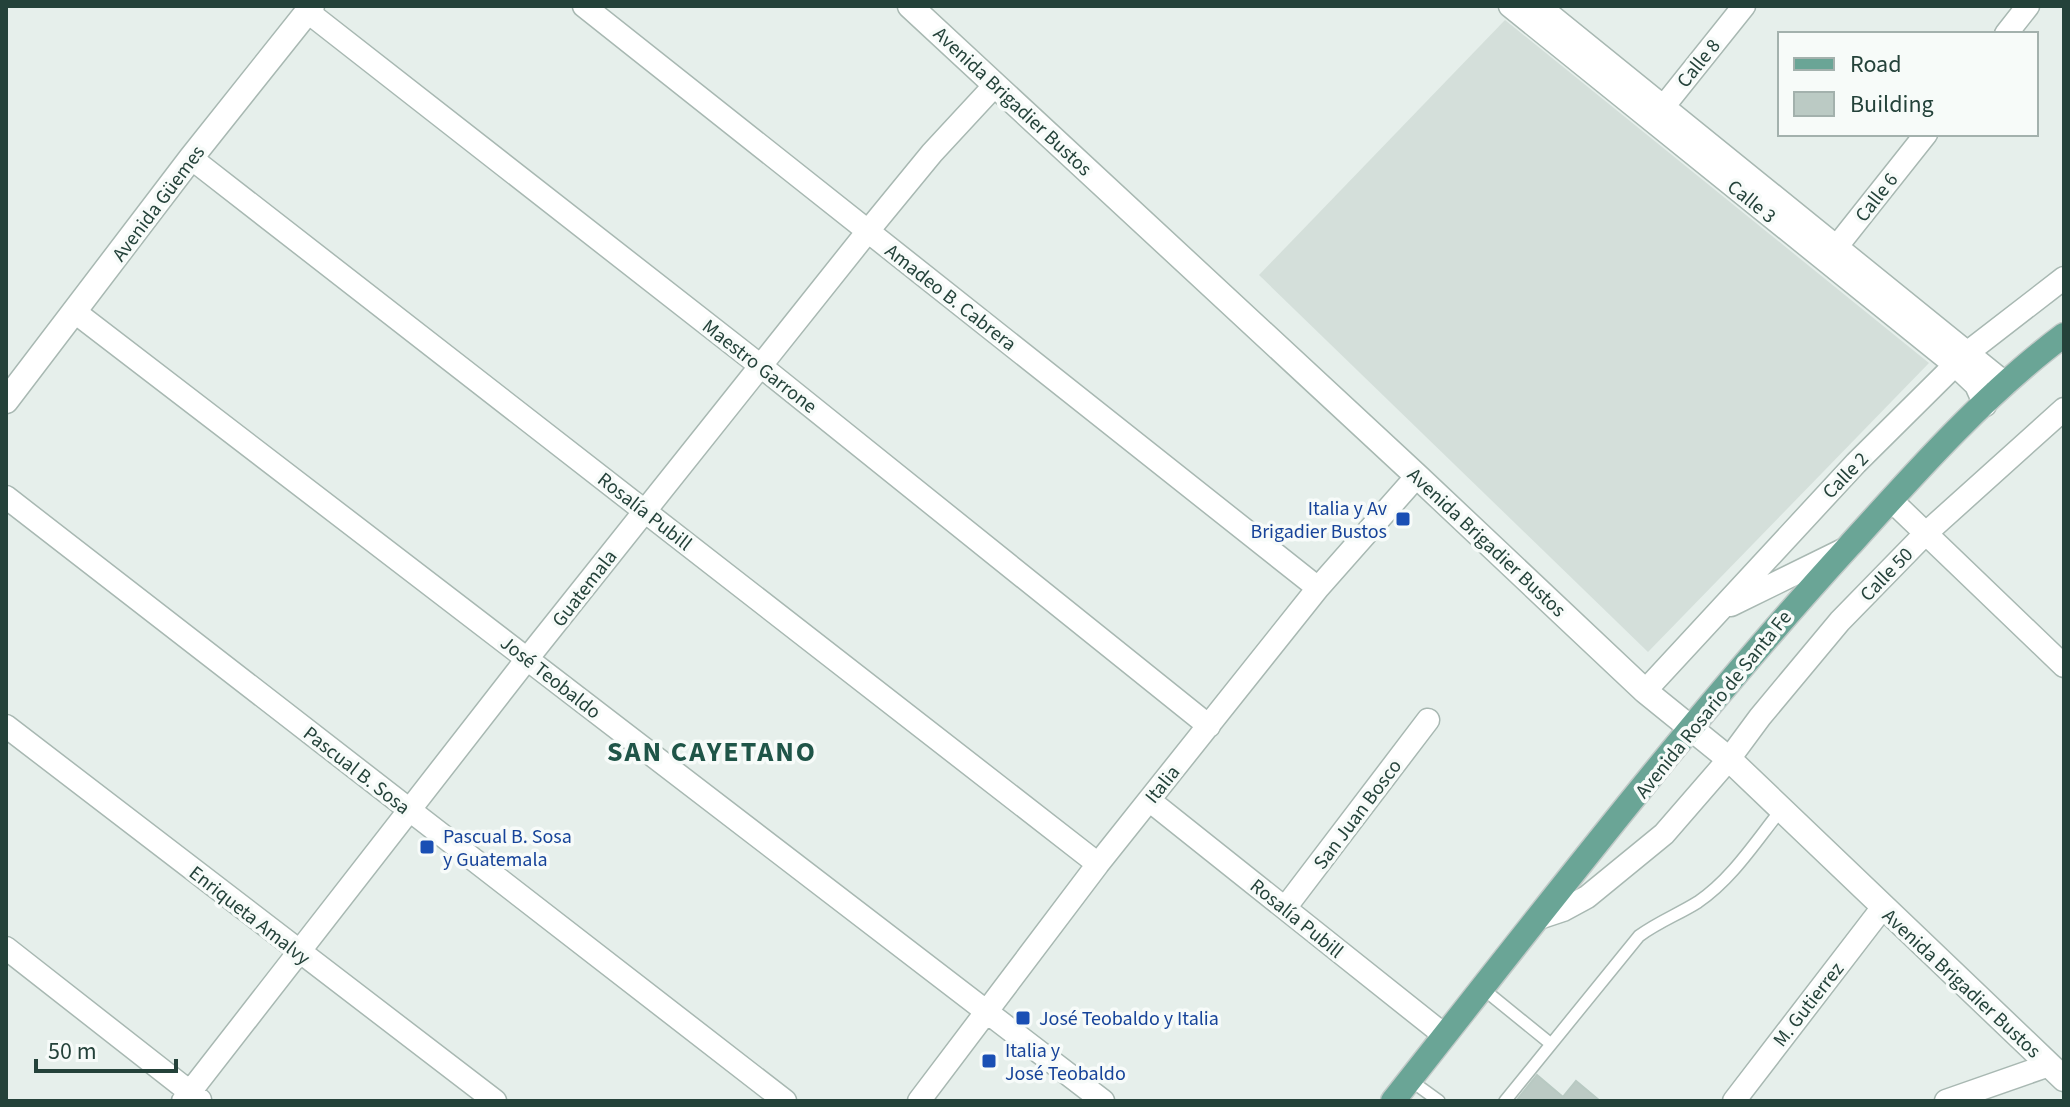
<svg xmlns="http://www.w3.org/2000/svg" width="2070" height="1107" viewBox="0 0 2070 1107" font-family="'Source Sans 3',sans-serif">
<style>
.built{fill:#d4dfda}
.building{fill:#bbcac4;stroke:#b8c9c2;stroke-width:2}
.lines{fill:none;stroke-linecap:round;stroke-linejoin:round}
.service-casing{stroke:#a8b8b2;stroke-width:14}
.minor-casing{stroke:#a8b8b2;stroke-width:25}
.tertiary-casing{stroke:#a8b8b2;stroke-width:27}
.primary-casing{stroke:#c2cac8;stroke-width:27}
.service{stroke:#fff;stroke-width:11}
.minor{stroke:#fff;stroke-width:22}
.tertiary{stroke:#fff;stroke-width:24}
.primary{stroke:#6aa596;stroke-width:24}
.transit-dot{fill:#1a4fb4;stroke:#f7fbf9;stroke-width:3}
.labels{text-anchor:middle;stroke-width:7;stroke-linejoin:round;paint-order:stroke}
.street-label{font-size:20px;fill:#24423a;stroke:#f7fbf9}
.transit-label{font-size:20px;fill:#164399;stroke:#f7fbf9;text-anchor:start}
.district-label{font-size:28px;font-weight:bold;letter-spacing:2px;fill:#1f5548;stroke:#f7fbf9}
</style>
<rect width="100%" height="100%" fill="#e6efeb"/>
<path class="built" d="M1505,20L1929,363L1648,652L1259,275Z"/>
<path class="building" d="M1537,1075L1563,1097L1576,1081L1600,1101H1516Z"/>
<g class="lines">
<g class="service-casing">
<path id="service" d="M1482,988L1551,1044
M1410,1080L1439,1101
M1505,1101L1639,936C1658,922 1679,914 1698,902C1732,879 1756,841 1781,810"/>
</g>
<g class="minor-casing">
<path id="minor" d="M584,6L1318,588
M1510,6L1955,365L1976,385L1985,405
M1539,6L2006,384
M308,12L762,367L1209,726
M2006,34L2028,6
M1656,116L1744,6
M191,158L1098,864
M1830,255L1926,134
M75,312L1103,1101
M6,497L785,1101
M1891,500L2064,666
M1731,605L1843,550
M1645,691L1856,463L1967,353L2064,278
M6,726L495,1101
M1149,800L1444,1035
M1285,908L1428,720
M1539,918L1563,910L1587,897L1664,834L1729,759L1760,717L1840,621L1924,535L2064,409
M6,948L200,1100
M183,1101L527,659L868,231L932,153L995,85
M919,1101L1098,864L1318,588L1417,476
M1734,1101L1883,907
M1946,1101L2049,1065"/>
</g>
<g class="tertiary-casing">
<path id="tertiary" d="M910,6L1417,476L1645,691L1729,759L2064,1079
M6,401L191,158L312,6"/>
</g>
<g class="primary-casing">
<path id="primary" d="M1393,1101C1541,914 1687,723 1849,546C1913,475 1987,392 2064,335"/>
</g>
<use href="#service" class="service"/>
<use href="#minor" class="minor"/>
<use href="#tertiary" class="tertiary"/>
<use href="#primary" class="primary"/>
</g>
<g class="transit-dot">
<rect x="1395" y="511" width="16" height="16" rx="4"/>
<rect x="419" y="839" width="16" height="16" rx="4"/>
<rect x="1015" y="1010" width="16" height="16" rx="4"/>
<rect x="981" y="1053" width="16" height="16" rx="4"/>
</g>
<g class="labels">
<g class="street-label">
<text transform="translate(1698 63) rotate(-51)" y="7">Calle 8</text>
<text transform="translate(1013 101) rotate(43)" y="7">Avenida Brigadier Bustos</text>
<text transform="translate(1876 197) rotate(-52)" y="7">Calle 6</text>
<text transform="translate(1752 201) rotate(39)" y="7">Calle 3</text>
<text transform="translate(158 203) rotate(-53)" y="7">Avenida Güemes</text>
<text transform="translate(951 297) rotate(38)" y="7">Amadeo B. Cabrera</text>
<text transform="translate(760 366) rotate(38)" y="7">Maestro Garrone</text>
<text transform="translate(1845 475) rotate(-46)" y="7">Calle 2</text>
<text transform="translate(645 511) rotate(38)" y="7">Rosalía Pubill</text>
<text transform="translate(1487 542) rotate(43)" y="7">Avenida Brigadier Bustos</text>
<text transform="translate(1886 574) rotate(-46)" y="7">Calle 50</text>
<text transform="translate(584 588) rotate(-52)" y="7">Guatemala</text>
<text transform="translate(551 677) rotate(38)" y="7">José Teobaldo</text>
<text transform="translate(1713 704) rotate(-51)" y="7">Avenida Rosario de Santa Fe</text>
<text transform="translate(357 770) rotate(38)" y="7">Pascual B. Sosa</text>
<text transform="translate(1162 784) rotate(-51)" y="7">Italia</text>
<text transform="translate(1357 814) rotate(-53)" y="7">San Juan Bosco</text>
<text transform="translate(250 915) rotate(38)" y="7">Enriqueta Amalvy</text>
<text transform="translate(1297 918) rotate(39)" y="7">Rosalía Pubill</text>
<text transform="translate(1962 983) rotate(43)" y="7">Avenida Brigadier Bustos</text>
<text transform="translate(1808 1004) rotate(-52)" y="7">M. Gutierrez</text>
</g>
<g class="transit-label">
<text x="1387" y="515" text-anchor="end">Italia y Av<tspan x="1387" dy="23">Brigadier Bustos</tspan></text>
<text x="443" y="843">Pascual B. Sosa<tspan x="443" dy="23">y Guatemala</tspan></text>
<text x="1039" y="1025">José Teobaldo y Italia</text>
<text x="1005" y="1057">Italia y<tspan x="1005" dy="23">José Teobaldo</tspan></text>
</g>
<g class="district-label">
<text x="712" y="761">SAN CAYETANO</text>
</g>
</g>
<rect width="2070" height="1107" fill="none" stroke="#24423a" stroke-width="16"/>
<rect x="1778" y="32" width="260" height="104" fill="#f7fbf9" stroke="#a3b1ad" stroke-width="2"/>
<rect x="1794" y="58" width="40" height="12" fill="#6aa596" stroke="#a3b1ad" stroke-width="2"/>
<text x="1850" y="72" font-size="24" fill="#24423a">Road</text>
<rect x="1794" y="92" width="40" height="24" fill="#bbcac4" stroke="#a3b1ad" stroke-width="2"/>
<text x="1850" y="112" font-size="24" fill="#24423a">Building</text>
<path d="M36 1059v12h140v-12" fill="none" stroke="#24423a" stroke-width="4"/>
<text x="48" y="1059" font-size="24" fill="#24423a" stroke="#f7fbf9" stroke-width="6" paint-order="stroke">50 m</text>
</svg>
